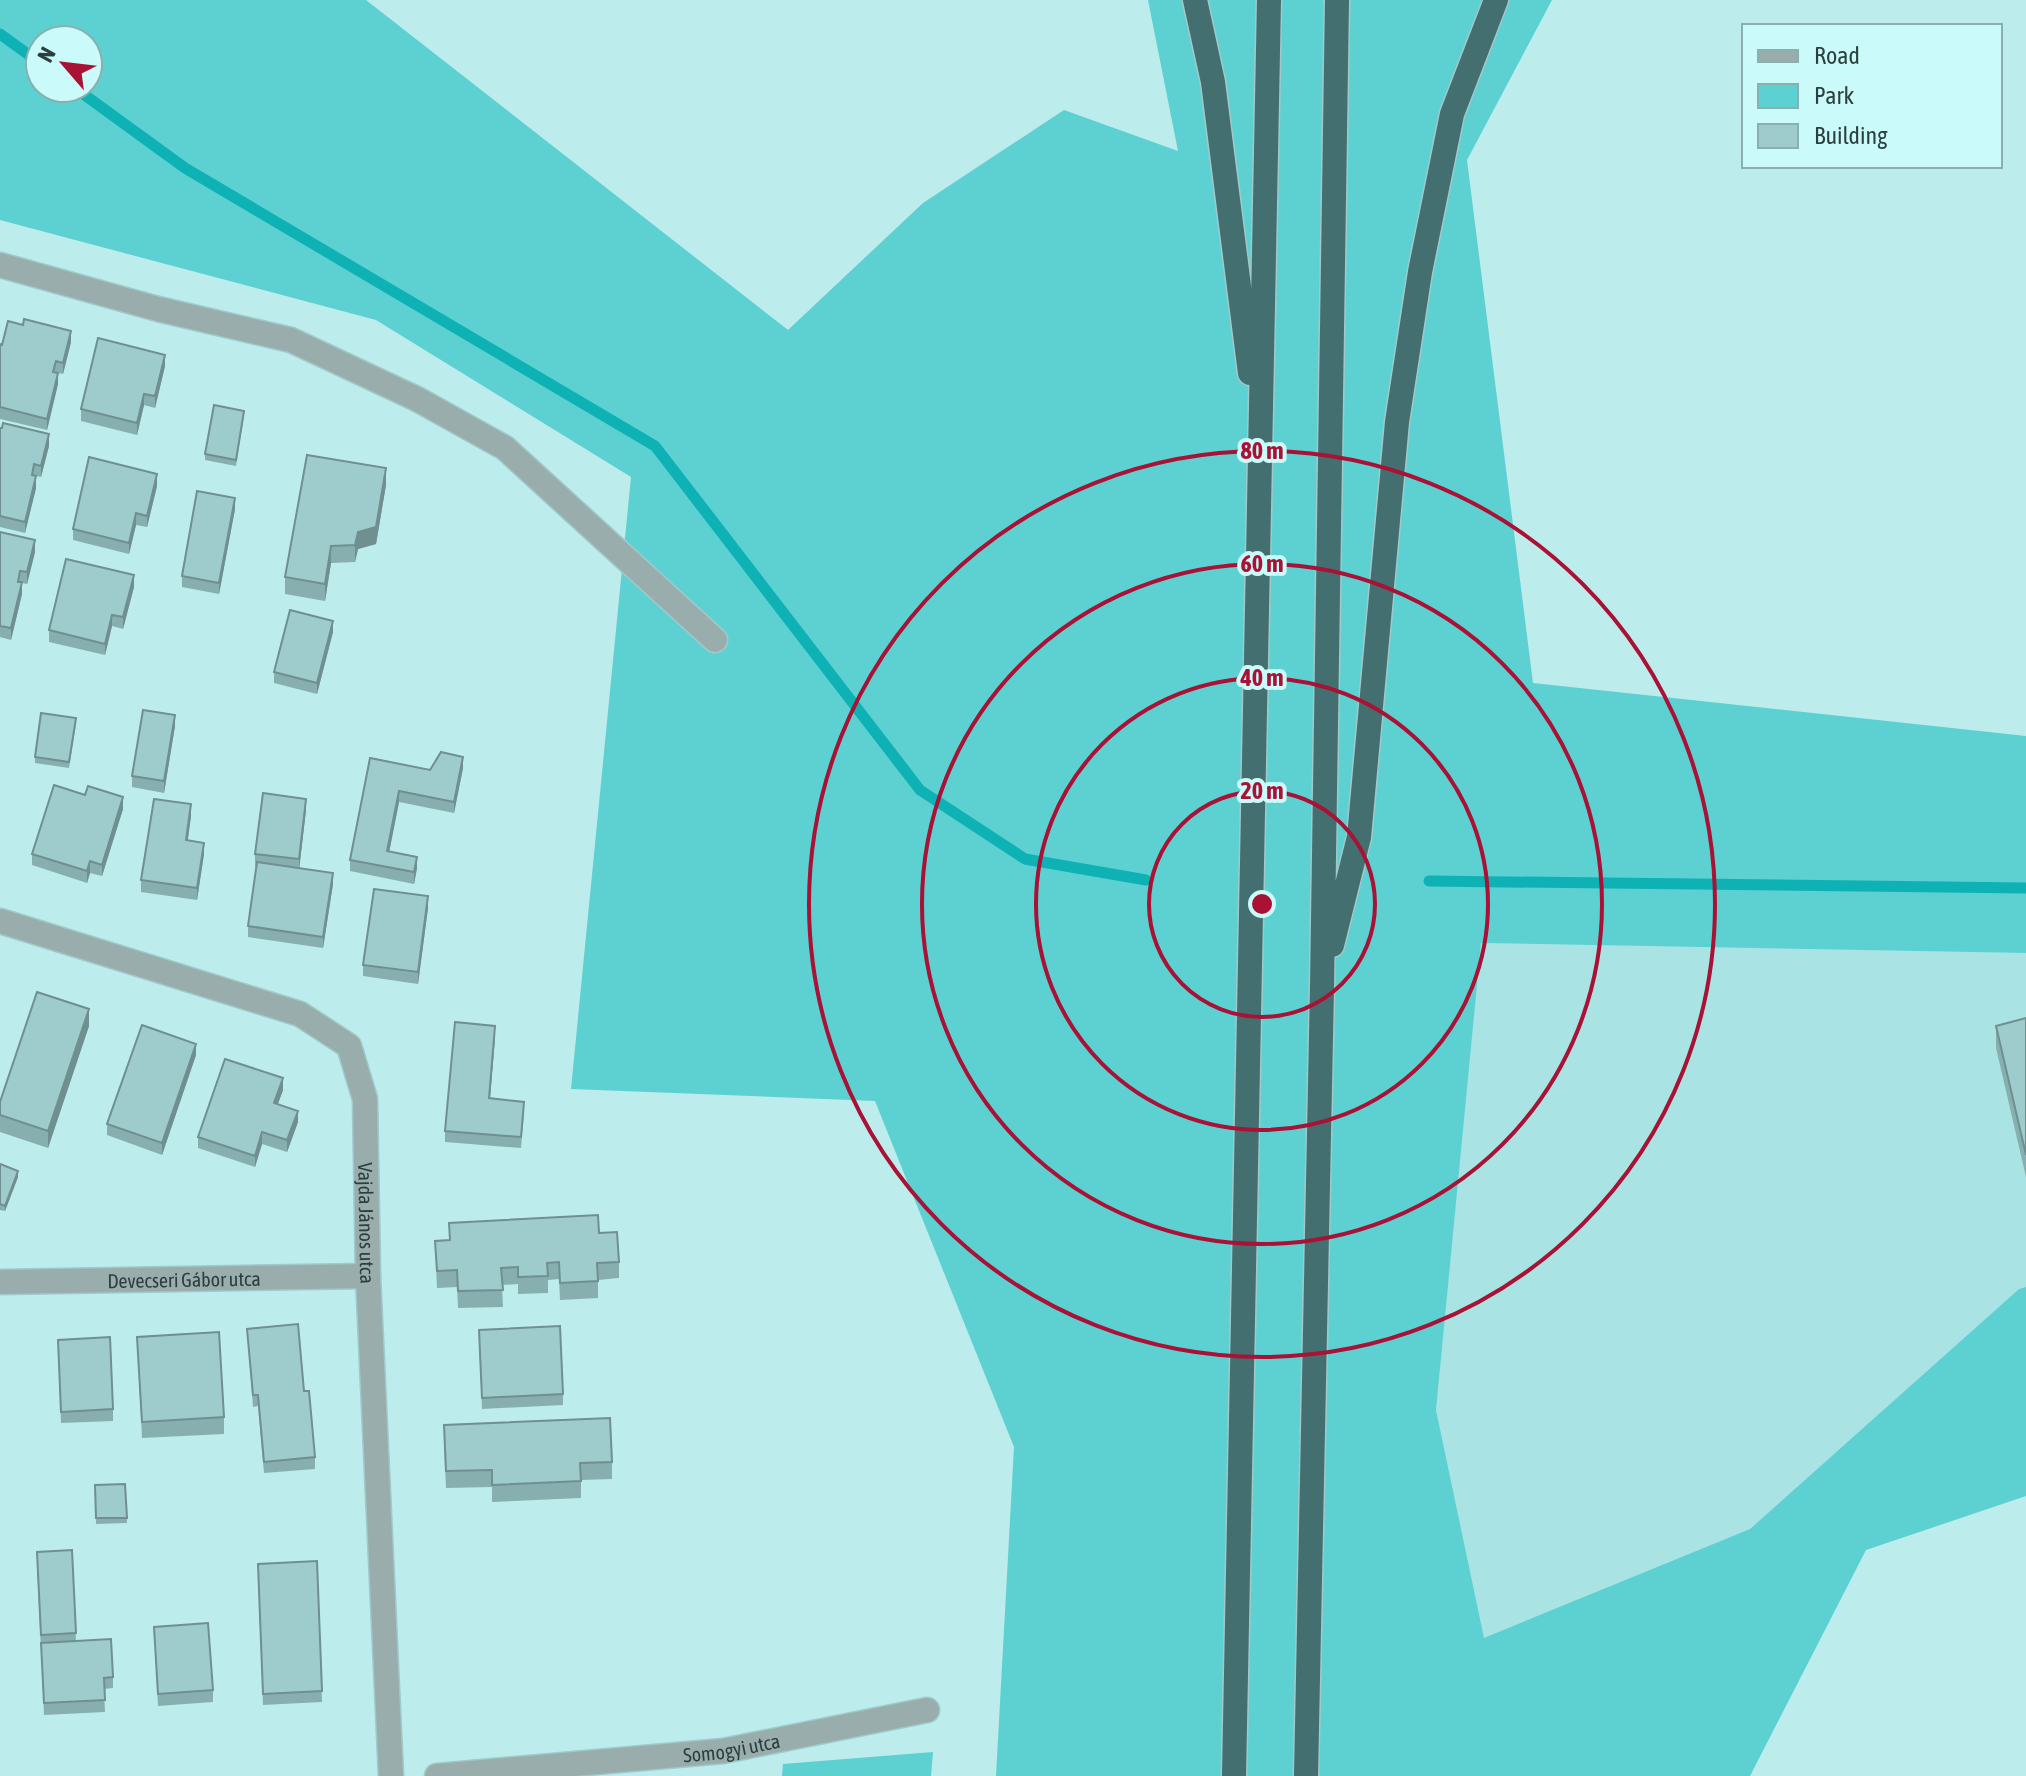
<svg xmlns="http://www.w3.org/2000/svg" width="2026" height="1776" viewBox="0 0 2026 1776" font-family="'Asap Condensed',sans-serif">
<rect width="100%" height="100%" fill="#bdeced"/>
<path fill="#a9e3e3" d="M1480,943L2026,953V1287L2019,1289L1750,1529L1484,1639L1436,1410Z"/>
<path fill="#5dd0d2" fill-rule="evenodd" d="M0,0H366L788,330L923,203L1064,110L1178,151L1148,0H1552L1467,160L1533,683L2026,736V953L1481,943L1436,1410L1484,1638L1750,1529L2019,1289L2026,1287V1496L1866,1550L1750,1776H996L1014,1447L875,1101L571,1089L631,477L376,320L0,220ZM40,40H88V88H40Z
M933,1752L931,1776H782L783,1764Z"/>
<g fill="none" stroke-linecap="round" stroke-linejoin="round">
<path stroke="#0eb2b5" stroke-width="11" d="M0,34L40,63
M75,88L185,168L655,446L920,790L1025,859L1146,880
M1429,881L2026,888"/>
<defs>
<g id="street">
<path d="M0,265L158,309L291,340L417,399L505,448L715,640"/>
<path id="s1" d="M0,921L300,1014L349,1046L365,1099L368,1276L391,1776"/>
<path id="s2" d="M0,1282L368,1276"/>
<path id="s3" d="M437,1776L723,1751L927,1710"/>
</g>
<path id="highway" d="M1195,0L1213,82L1250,373
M1332,945L1359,837L1397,422L1420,272L1452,114L1496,0
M1234,1776L1269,0
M1306,1776L1322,987L1337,0"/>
</defs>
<use href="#street" stroke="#a0c9ca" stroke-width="27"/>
<use href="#highway" stroke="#a0c9ca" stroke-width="27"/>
<use href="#street" stroke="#99adad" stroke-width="24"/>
<use href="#highway" stroke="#436f70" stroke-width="24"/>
</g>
<path fill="#88afb0" d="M71,342L63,374L58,373V384L47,430L0,419V344Z
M165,366L155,408L144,405L137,435L81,421V409Z
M244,416L236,466L205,460V454Z
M0,428L49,446L41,477L36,476V488L25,533L0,527Z
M386,485L376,544L358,549L355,562L331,563L325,601L285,594V577Z
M157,486L147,527L136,525L129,554L73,540V529Z
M235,509L219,594L182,587V576Z
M0,532L35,552L27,584L22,583V594L11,640L0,637Z
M134,587L123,629L112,626L105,655L49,642V630Z
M333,632L317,694L274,683V672Z
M76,724L69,768L35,763V757Z
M175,726L164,793L132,787V776Z
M370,758L430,770L463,768L454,813L399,802L389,852L417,868L414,884L350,871V860Z
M123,809L102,876L90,873L87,883L32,865V854Z
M306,810L299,868L333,884L323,948L248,937V926L256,866H255V854Z
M191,816L188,840L204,854L197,900L141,892V880Z
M428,908L418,984L363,976V965Z
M2026,1018V1177L1996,1048V1026Z
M89,1026L48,1148L0,1132V1102Z
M495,1038L490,1098L524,1113L521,1148L445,1142V1131Z
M196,1055L162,1155L107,1135V1124Z
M283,1090L278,1104L298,1122L287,1152L262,1144L255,1167L198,1148V1137Z
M0,1164L18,1177L5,1211L0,1210Z
M449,1223L599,1233L619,1262V1278L598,1280V1298L560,1300L559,1279L548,1280V1293L518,1294V1284L502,1285L503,1307L458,1308L457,1287L437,1288L435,1241L449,1240Z
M247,1329L304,1391L315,1457V1469L264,1473L258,1406L253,1407Z
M137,1337L224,1417V1434L142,1438Z
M479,1341L563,1394V1405L482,1409Z
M58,1351L113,1409V1421L61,1423Z
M444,1442L612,1462V1479L581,1480V1498L492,1502V1487L446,1488Z
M125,1484L127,1523L96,1524L95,1485Z
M72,1550L76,1641L113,1677V1688L104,1689L105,1712L44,1715L37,1564Z
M317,1561L322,1702L263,1705L258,1575Z
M154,1627L213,1690V1702L158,1706Z"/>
<path fill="#6f8f90" d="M71,331V342L63,374V363Z
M165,355V366L155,408V396Z
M58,373V384L47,430V419Z
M144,394V405L137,435V423Z
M49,434V446L41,477V466Z
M386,468V485L376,544L358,549L355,562V545L358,532Z
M157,474V486L147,527V516Z
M36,476V488L25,533V522Z
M235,498V509L219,594V583Z
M136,513V525L129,554V543Z
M35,540V552L27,584V572Z
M331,546V563L325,601V584Z
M134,575V587L123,629V617Z
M22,582V594L11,640V628Z
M112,615V626L105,655V644Z
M333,621V632L317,694V683Z
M175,715V726L164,793V781Z
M463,757V768L454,813V802Z
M399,791V802L387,863V851Z
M123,797V809L102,876V865Z
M306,799V810L299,871V859Z
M191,804V816L186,852V840Z
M204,843V854L197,900V888Z
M417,857V868L414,884V872Z
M90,861V873L87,883V871Z
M333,873V884L323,948V937Z
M428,896V908L418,984V972Z
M89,1009V1026L48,1148V1131Z
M495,1026V1038L489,1110V1098Z
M196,1044V1055L162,1155V1143Z
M283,1078V1090L274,1114V1103Z
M298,1111V1122L287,1152V1140Z
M262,1132V1144L255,1167V1156Z
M18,1171V1177L5,1211V1206Z"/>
<path fill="#9ecccd" stroke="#6f8f90" stroke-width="2" d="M24,319L71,331L63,363L56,361L53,372L58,373L47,419L0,407V344L2,345L8,321L23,325Z
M98,338L165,355L155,396L144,394L137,423L81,409Z
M214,405L244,411L236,460L205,454Z
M3,423L49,434L41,466L34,464L32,475L36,476L25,522L0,516V428H2Z
M307,455L386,468L376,527L358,532L355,545L331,546L325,584L285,577Z
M89,457L157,474L147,516L136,513L129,543L73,529Z
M197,491L235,498L219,583L182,576Z
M0,532L35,540L27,572L20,571L18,582H22L11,628L0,626Z
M66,559L134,575L123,617L112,615L105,644L49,630Z
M290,610L333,621L317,683L274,672Z
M143,710L175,715L164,781L132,776Z
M41,713L76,718L69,762L35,757Z
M441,752L463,757L454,802L399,791L387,851L417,857L414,872L350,860L370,758L430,770Z
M54,785L85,795L88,786L123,797L102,865L90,861L87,871L32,854Z
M263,793L306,799L299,859L255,854Z
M154,799L191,804L186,840L204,843L197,888L141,880Z
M257,862L333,873L323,937L248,926Z
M374,889L428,896L418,972L363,965Z
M37,992L89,1009L48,1131L0,1115V1102Z
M2026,1018V1155L1996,1026Z
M455,1022L495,1026L489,1098L524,1102L521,1137L445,1131Z
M142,1025L196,1044L162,1143L107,1124Z
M225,1059L283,1078L274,1103L298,1111L287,1140L262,1132L255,1156L198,1137Z
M0,1164L18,1171L5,1206L0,1204Z
M598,1215L599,1233L617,1232L619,1262L597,1263L598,1281L560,1283L559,1262L547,1263L548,1276L518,1277V1267L501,1268L503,1290L458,1291L457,1270L437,1271L435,1241L450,1240L449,1223Z
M298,1324L304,1391H309L315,1457L264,1462L258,1395H253L247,1329Z
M560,1326L563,1394L482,1398L479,1330Z
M219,1332L224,1417L142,1422L137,1337Z
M110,1337L113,1409L61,1412L58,1340Z
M610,1418L612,1462L580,1463L581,1481L492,1485V1470L446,1471L444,1425Z
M125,1484L127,1518H96L95,1485Z
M72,1550L76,1633L41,1635L37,1552Z
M317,1561L322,1691L263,1694L258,1564Z
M208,1623L213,1690L158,1694L154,1627Z
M111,1639L113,1677L104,1678L105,1700L44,1703L41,1643Z"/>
<g fill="none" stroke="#a91135" stroke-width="4">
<circle cx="1262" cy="904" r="113"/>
<circle cx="1262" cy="904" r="226"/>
<circle cx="1262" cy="904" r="340"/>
<circle cx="1262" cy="904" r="453"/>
</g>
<g text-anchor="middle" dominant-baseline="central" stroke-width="8" stroke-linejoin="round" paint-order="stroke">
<g font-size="20" fill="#2b3f3f" stroke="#cafafa">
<text stroke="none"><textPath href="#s1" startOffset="552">Vajda János utca</textPath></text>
<text stroke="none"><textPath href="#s2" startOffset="184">Devecseri Gábor utca</textPath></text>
<text stroke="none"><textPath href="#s3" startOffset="296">Somogyi utca</textPath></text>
</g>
</g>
<circle cx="1262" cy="904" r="12" fill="#a91135" stroke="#cafafa" stroke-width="4"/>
<g font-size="24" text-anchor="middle" font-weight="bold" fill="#a91135" stroke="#cafafa" stroke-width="8" stroke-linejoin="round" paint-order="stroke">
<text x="1262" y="459">80 m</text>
<text x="1262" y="572">60 m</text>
<text x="1262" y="686">40 m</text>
<text x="1262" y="799">20 m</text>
</g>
<rect x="1742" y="24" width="260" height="144" fill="#cafafa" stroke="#8aafaf" stroke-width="2"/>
<rect x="1758" y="50" width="40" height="12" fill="#99adad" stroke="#8aafaf" stroke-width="2"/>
<text x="1814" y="64" font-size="24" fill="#2b3f3f">Road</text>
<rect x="1758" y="84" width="40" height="24" fill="#5dd0d2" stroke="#8aafaf" stroke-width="2"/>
<text x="1814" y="104" font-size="24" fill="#2b3f3f">Park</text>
<rect x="1758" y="124" width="40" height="24" fill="#9ecccd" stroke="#8aafaf" stroke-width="2"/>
<text x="1814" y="144" font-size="24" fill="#2b3f3f">Building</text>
<g transform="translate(64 64) rotate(298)"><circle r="38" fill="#cafafa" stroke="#8aafaf" stroke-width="2"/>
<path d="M0-6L14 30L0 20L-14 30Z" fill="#a91135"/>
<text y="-12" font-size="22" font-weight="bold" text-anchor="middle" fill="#2b3f3f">N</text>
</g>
</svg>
